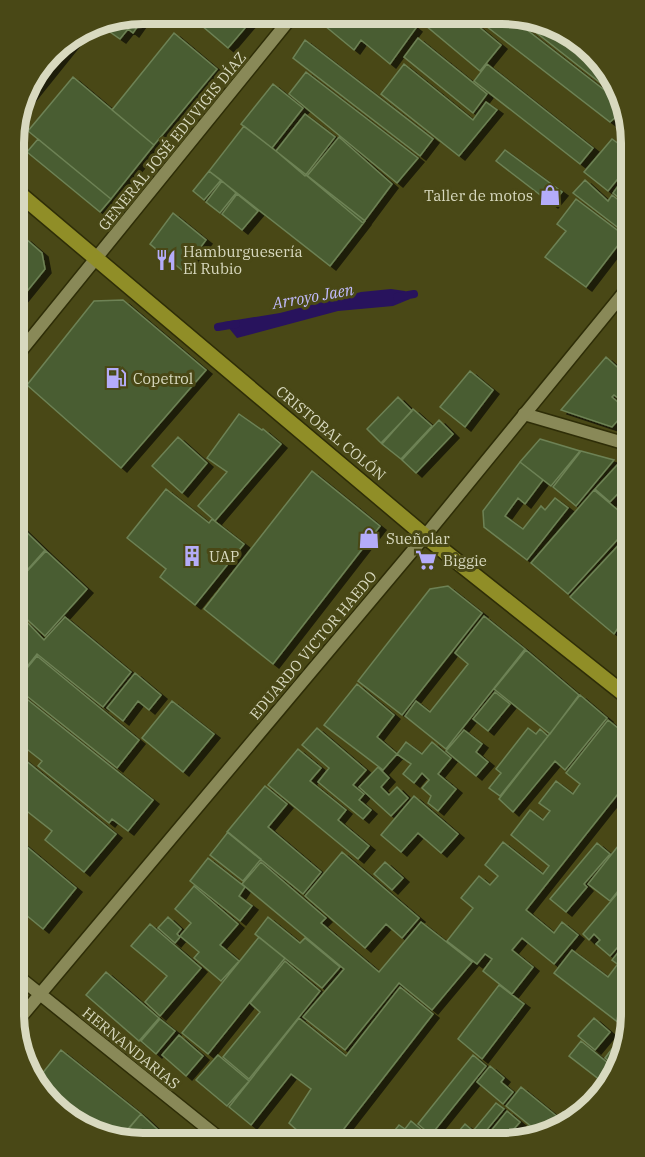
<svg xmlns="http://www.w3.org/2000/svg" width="645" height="1157" viewBox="0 0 645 1157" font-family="'IBM Plex Serif',serif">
<defs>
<filter id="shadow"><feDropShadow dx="6" dy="4" stdDeviation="0" flood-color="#0009"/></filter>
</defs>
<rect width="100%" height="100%" fill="#494816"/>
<path fill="#28135d" d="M391,289L405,291L410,299L393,306L338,311L237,338L224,322L280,313L361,292Z"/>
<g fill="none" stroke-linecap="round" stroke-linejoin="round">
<path stroke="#28135d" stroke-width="8" d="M397,297L414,294
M218,327L236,324"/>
</g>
<path fill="#4a5d32" stroke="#6d8255" stroke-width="1.5" filter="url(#shadow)" d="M142,14L145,16L133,33L128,29L120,39L97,23Z
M188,14H257L228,48Z
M324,15H400L416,28L390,64L361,40L354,50L319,21Z
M413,15L466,16L501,45L480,71Z
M473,16H509L625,106V109L610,122Z
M515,16H527L587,46L609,78L603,85Z
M174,33L217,69L154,145L112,110Z
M74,35L77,38L20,109L27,86L57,46Z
M418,38L487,94L473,113L404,57Z
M305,40L433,139L420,156L293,58Z
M404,64L473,120L486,102L497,110L459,156L381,94Z
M487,64L593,148L580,164L474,81Z
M306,72L418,158L397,183L289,94Z
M73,77L154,145L111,199L28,131Z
M273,84L303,108L272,148L241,124Z
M305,114L335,137L305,176L276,151Z
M244,126L365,221L330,266L209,171Z
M625,135V170L608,191L584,172L612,139L619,144Z
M339,137L392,184L363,223L307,176Z
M38,139L111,199L100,212L27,152Z
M505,150L562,192L552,204L496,161Z
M209,171L221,180L204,200L193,191Z
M625,176V203L613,193Z
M585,180L608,201L612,195L625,205V233L573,193Z
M222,181L236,193L220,213L206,202Z
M237,194L258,211L242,230L222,214Z
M576,199L625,236L586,287L545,257L566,231L557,224Z
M173,213L206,240L183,271L150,244Z
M25,238L42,253L45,269L16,305L15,250Z
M123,300L206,370L121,468L27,385L94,301Z
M606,357L626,375L627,405L614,395L612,397L627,410L612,427L561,410Z
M470,371L493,390L465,427L440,407Z
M398,397L412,411L381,443L367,429Z
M413,409L432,426L401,459L382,444Z
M239,414L262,430L263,429L281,444L215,521L198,506L227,472L207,458Z
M439,420L453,434L416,473L402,460Z
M178,437L207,463L182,493L152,466Z
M540,439L580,451L551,486L520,462Z
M581,451L614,460L576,506L553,487Z
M520,462L543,480L525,504L518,498L505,516L523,529L541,506L545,510L555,498L568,508L527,560L484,527L483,511Z
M618,464L627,465V476L624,479L627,484L610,502L595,489Z
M312,471L380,526L273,664L204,609Z
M166,489L209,523L212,519L244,544L195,605L160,577L166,569L127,538Z
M594,490L625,516L627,514L628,528L568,594L531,563Z
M17,523L45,550L21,577H17Z
M628,535V613L614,634L570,597Z
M46,551L87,589L45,636L18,611V589L22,584L18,581Z
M448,586L482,613L402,715L358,681L430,589Z
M484,616L525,649L446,749L405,716L416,701L430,712L468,664L455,653Z
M65,617L131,672L103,707L37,654L18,678V630L26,621L44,640Z
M526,650L579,695L550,734L494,689Z
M37,656L139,740L117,768L18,689V679Z
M135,673L161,695L149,710L138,701L123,721L107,708Z
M357,684L394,715L377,737L397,754L383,770L324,725Z
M18,692L153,800L128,831L112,819L109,823L38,766L42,761L19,743Z
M495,692L510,704L488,731L473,719Z
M580,695L607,718L565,770L555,761L513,812L499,799Z
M172,701L214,734L183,772L142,738Z
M608,720L629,737V780L526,910L554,933L562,922L578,935L554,964L522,938L512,950L533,967L512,994L483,971L492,959L485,954L477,964L447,941L473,908L461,898L479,876L490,885L498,876L485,865L503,842L543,874L549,866L511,835L530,810L543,820L550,811L539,803L556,781L573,794L580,784L566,773Z
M317,728L366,770L353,785L364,794L359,800L371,810L363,819L318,782L329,768L302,745Z
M528,728L536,734L540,729L548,736L500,796L489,788L501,773L496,769Z
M464,730L482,744L476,752L488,762L476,776L446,751Z
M406,742L422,754L432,742L451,758L438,774L456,789L438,811L428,803L431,796L422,788L429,780L422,773L414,783L403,774L411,764L397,754Z
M298,749L321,768L310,781L346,810L338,820L369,846L358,859L268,785Z
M19,755L116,834L84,872L45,840L52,831L19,805Z
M378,767L389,778L381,787L389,795L397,787L408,798L391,816L359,787Z
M265,786L287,804L268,827L321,872L303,894L227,832Z
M414,796L458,834L441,853L418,833L401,852L381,835Z
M630,831V876L610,901L588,884Z
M228,832L261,859L243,881L210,855Z
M19,840L76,888L43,929L20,910Z
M597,843L610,854L584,884L587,887L566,912L550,899Z
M342,852L419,918L402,938L386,924L365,948L305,896Z
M208,858L245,887L239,896L252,906L240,921L190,881Z
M261,862L326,918L321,923L379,972L421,922L472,962L432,1010L399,983L345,1050L303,1017L344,969L242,884Z
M385,862L403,878L392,890L374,874Z
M194,886L238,924L220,945L239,961L221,981L194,958L199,952L180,936L191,923L175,909Z
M622,888L630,895V907L627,911L630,914L631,932L610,956L596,944L600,940L594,934L589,940L583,934Z
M168,917L181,929L177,934L180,937L175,943L158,928Z
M268,917L300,943L305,938L340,967L322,988L255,934Z
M150,924L201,968L160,1016L145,1002L167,976L131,946Z
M631,936V974L612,960Z
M259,937L285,958L208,1054L182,1033Z
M572,950L608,977L617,965L631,976V1022L628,1030L554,973Z
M285,961L320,991L249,1079L223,1057L260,1012L250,1003Z
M106,972L159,1018L139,1041L86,995Z
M499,985L524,1004L482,1059L458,1039Z
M400,987L433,1014L336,1139L308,1140L289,1123L311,1089L291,1074L251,1125L229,1107L299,1018L346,1056Z
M594,1018L610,1032L595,1050L578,1036Z
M160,1019L175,1031L156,1054L141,1041Z
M626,1031L628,1032L615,1066L605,1058Z
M179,1035L203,1056L186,1076L162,1055Z
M581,1041L614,1068L602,1095L599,1092L605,1084L569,1056Z
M61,1050L141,1114L119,1139L58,1111L37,1080Z
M218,1055L249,1081L227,1106L196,1080Z
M473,1055L486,1066L431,1135L418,1124Z
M490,1066L504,1078L501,1082L513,1092L503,1104L477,1082Z
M521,1087L559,1118L563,1112L570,1118L543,1136L506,1106Z
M496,1103L504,1109L481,1137L453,1138L465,1124L473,1131Z
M507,1111L520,1122L507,1137H486Z
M141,1114L171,1142H126L120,1139Z
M411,1121L429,1136L427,1138L388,1139L399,1125L405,1129Z
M528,1126L540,1135L539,1137H519Z"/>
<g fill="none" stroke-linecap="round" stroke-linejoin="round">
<defs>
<path id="service" d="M524,414L627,444"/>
<path id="minor" d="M20,978L223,1141
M20,1018L425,536"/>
<path id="tertiary" d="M16,357L294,14
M425,536L626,290"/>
<path id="primary" d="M15,190L425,536L629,698"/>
</defs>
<use href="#service" stroke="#2e2d07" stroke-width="15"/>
<use href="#minor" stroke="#2e2d07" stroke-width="15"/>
<use href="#tertiary" stroke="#2e2d07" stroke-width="15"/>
<use href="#primary" stroke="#2e2d07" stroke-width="18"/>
<use href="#service" stroke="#898958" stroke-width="12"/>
<use href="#minor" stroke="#898958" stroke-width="12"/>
<use href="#tertiary" stroke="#898958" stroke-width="12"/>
<use href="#primary" stroke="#908e27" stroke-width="15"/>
</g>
<defs>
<symbol id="shop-bare" viewBox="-9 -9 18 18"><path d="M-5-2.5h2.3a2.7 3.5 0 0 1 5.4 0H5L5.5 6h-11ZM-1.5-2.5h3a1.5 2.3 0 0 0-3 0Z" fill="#b4acf9" stroke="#494816" stroke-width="2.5" paint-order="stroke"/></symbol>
<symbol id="restaurant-bare" viewBox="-9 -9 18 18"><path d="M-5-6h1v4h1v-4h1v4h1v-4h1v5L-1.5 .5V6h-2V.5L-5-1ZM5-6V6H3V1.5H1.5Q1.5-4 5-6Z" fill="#b4acf9" stroke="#494816" stroke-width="2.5" paint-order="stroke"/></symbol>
<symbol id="fuel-bare" viewBox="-9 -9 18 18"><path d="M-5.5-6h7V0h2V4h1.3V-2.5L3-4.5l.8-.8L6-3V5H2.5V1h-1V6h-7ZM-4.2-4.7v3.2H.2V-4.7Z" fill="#b4acf9" stroke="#494816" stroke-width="2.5" paint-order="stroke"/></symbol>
<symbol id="building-bare" viewBox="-9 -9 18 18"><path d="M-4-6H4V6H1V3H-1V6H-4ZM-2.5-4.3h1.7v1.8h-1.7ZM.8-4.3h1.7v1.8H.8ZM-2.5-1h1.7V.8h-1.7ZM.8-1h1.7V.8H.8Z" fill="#b4acf9" stroke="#494816" stroke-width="2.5" paint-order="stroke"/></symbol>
<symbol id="supermarket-bare" viewBox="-9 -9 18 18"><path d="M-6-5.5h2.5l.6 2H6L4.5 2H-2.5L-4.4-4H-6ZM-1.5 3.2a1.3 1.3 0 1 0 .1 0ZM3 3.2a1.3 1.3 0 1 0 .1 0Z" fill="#b4acf9" stroke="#494816" stroke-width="2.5" paint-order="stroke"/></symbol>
</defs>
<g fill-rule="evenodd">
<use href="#shop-bare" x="535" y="180" width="30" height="30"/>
<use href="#restaurant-bare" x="151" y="245" width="30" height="30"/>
<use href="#fuel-bare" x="101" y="363" width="30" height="30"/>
<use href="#shop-bare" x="354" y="523" width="30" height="30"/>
<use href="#building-bare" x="177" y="541" width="30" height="30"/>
<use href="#supermarket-bare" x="411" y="545" width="30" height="30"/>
</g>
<g text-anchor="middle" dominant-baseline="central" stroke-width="6" stroke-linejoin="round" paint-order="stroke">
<g font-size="15" fill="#d8d9bf" stroke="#494816">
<text transform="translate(172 141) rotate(-51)">GENERAL JOSÉ EDUVIGIS DÍAZ</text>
<text transform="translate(331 433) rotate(40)">CRISTOBAL COLÓN</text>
<text transform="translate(313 645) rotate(-50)">EDUARDO VICTOR HAEDO</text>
<text transform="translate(131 1048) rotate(39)">HERNANDARIAS</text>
</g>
<g font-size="15" fill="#d8d9bf" stroke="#494816" text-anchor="start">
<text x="533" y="195" text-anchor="end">Taller de motos</text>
<text x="183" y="251">Hamburguesería<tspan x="183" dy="17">El Rubio</tspan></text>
<text x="133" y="378">Copetrol</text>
<text x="386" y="538">Sueñolar</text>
<text x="209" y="556">UAP</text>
<text x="443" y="560">Biggie</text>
</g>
<g font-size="16" font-style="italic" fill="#c2bcfe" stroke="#494816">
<text transform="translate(313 296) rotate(-10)">Arroyo Jaen</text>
</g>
</g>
<path d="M0 0H645V1157H0ZM143 24H502A119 119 0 0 1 621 143V1014A119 119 0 0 1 502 1133H143A119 119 0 0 1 24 1014V143A119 119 0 0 1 143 24Z" fill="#494816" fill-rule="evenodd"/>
<path fill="none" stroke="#d8d9bf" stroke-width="8" d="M143 24H502A119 119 0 0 1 621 143V1014A119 119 0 0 1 502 1133H143A119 119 0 0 1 24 1014V143A119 119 0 0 1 143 24Z"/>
</svg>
